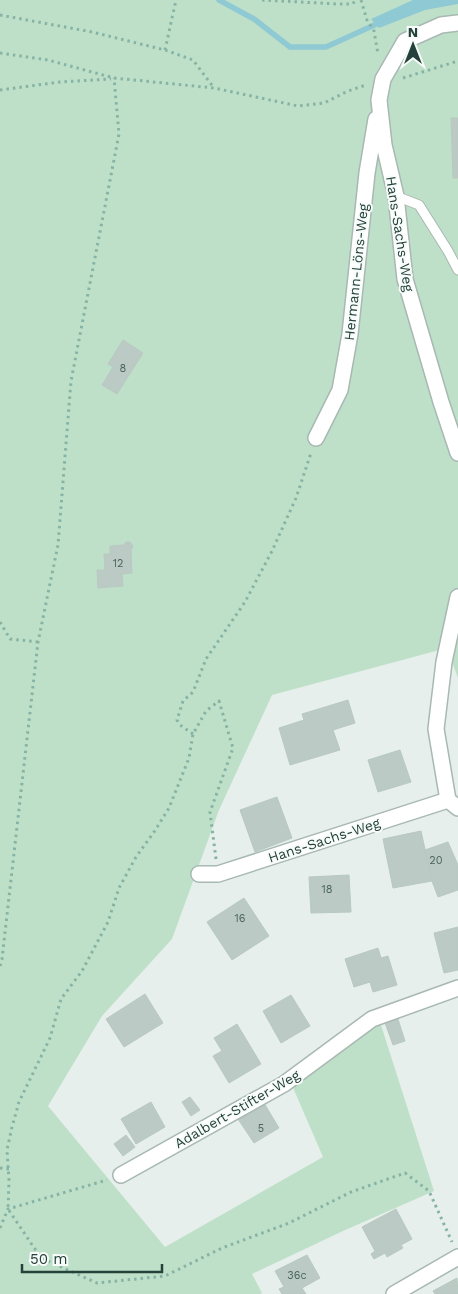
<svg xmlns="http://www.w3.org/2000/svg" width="458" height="1294" viewBox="0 0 458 1294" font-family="'Work Sans',sans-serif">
<rect width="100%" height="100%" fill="#e6efeb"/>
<path fill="#bfe0c8" d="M0,0H435L458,2V678L447,648L272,695L219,810L172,939L102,1016L48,1106L165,1247L323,1157L291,1083L380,1022L434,1191L343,1231L252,1274L262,1293L260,1294H0Z"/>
<path fill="#8ec9d4" d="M413,0H458V4L425,10L379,28L371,19Z"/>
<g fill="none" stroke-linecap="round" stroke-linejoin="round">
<path stroke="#8ec9d4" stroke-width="5.5" d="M219,0L254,19L290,47H326L381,22"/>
</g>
<path fill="#bbcac4" stroke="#b8c9c2" d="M451,118H458V178H453Z
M123,340L143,353L117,394L102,385L113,367L108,364Z
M126,542H130L133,546L131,550L132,573L122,574L123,586L98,588L97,570H105L104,554H110V546L124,545Z
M348,700L355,723L333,730L340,750L290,765L279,728L304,720L302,714Z
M400,750L411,782L378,792L368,760Z
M277,797L292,838L255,852L240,810Z
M421,831L432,881L393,888L383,839Z
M448,842L458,865V890L438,897L432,881L425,850Z
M349,875L351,912L311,913L309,877Z
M244,898L269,936L232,960L207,922Z
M458,927V970L444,973L434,933Z
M378,948L381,958L388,956L397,985L373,992L370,982L354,987L345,959Z
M145,994L163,1023L124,1047L106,1019Z
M291,995L310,1026L281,1043L263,1011Z
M397,1016L405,1041L393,1045L384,1020Z
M237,1024L261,1064L229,1083L213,1056L222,1051L214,1038Z
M190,1097L200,1110L191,1116L182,1102Z
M151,1102L165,1127L136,1144L121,1119Z
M264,1103L279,1128L254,1143L238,1119Z
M126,1135L135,1147L123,1156L114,1144Z
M396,1209L412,1239L401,1245L403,1248L387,1257L385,1253L374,1259L371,1254L375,1251L362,1227Z
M307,1255L320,1278L302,1288L306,1294H282L279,1289L284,1287L275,1271Z
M457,1278L458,1294H435L433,1291Z"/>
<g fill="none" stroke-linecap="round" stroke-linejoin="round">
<defs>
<path id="service" d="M396,196L419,205L448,251L458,270"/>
<path id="minor" d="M458,23L441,25L405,41L383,79L379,100L384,145L396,196L405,279L441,402L458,453
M316,438L340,390L350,334L367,173L376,119
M458,597L444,662L436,729L448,800L458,808
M199,874H218L448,800
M121,1175L284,1084L372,1019L458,988
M394,1294L458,1257"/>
</defs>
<use href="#service" stroke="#a8b8b2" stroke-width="11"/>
<use href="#minor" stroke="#a8b8b2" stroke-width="18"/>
<path stroke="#86b3a5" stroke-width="3" stroke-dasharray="2.5 4" stroke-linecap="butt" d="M262,0L338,4H352L357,0
M361,0L367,20L374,31L378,54
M0,15L92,32L165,50L193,60L214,88
M165,50L176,0
M0,53L48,60L114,78L214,88L298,106L324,103L348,91L366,85
M403,78L458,61
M0,90L60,82L111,79
M0,622L10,639L38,642
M193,734L180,725L177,720L183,701L193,692L206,659L245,602L272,551L296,498L311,453
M216,859L210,812L233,748L219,701L206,711L193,734L189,758L169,808L154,832L136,857L119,888L108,922L82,971L61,999L50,1038L19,1102L12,1127L7,1150L9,1180L8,1209L41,1258L97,1283L165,1276L222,1248L289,1223L351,1192L405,1173L429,1191L452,1242
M0,966L2,959L38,642L58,545L71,381L119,134L114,78
M0,1168L9,1169
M0,1228L8,1209L107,1180"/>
<use href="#service" stroke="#fff" stroke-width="9"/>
<use href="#minor" stroke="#fff" stroke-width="15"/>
</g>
<g text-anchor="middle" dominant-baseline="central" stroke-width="4" stroke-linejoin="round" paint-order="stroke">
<g font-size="11" fill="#4a645c">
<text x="123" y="368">8</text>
<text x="118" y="563">12</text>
<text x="436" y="860">20</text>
<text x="327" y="889">18</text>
<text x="240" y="918">16</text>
<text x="261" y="1128">5</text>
<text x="297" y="1275">36c</text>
</g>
<g font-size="14" fill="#24423a" stroke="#f7fbf9">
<text transform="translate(400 234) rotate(81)">Hans-Sachs-Weg</text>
<text transform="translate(356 272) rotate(-84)">Hermann-Löns-Weg</text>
<text transform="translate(324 840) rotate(-18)">Hans-Sachs-Weg</text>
<text transform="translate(237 1109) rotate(-30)">Adalbert-Stifter-Weg</text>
</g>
</g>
<g transform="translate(413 45)" stroke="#f7fbf9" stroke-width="4" paint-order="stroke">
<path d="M0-4L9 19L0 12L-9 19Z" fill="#24423a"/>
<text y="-8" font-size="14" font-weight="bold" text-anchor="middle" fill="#24423a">N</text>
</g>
<path d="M22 1264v8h140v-8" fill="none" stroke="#24423a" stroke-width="2.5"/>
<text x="30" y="1264" font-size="15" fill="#24423a" stroke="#f7fbf9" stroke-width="4" paint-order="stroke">50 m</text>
</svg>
